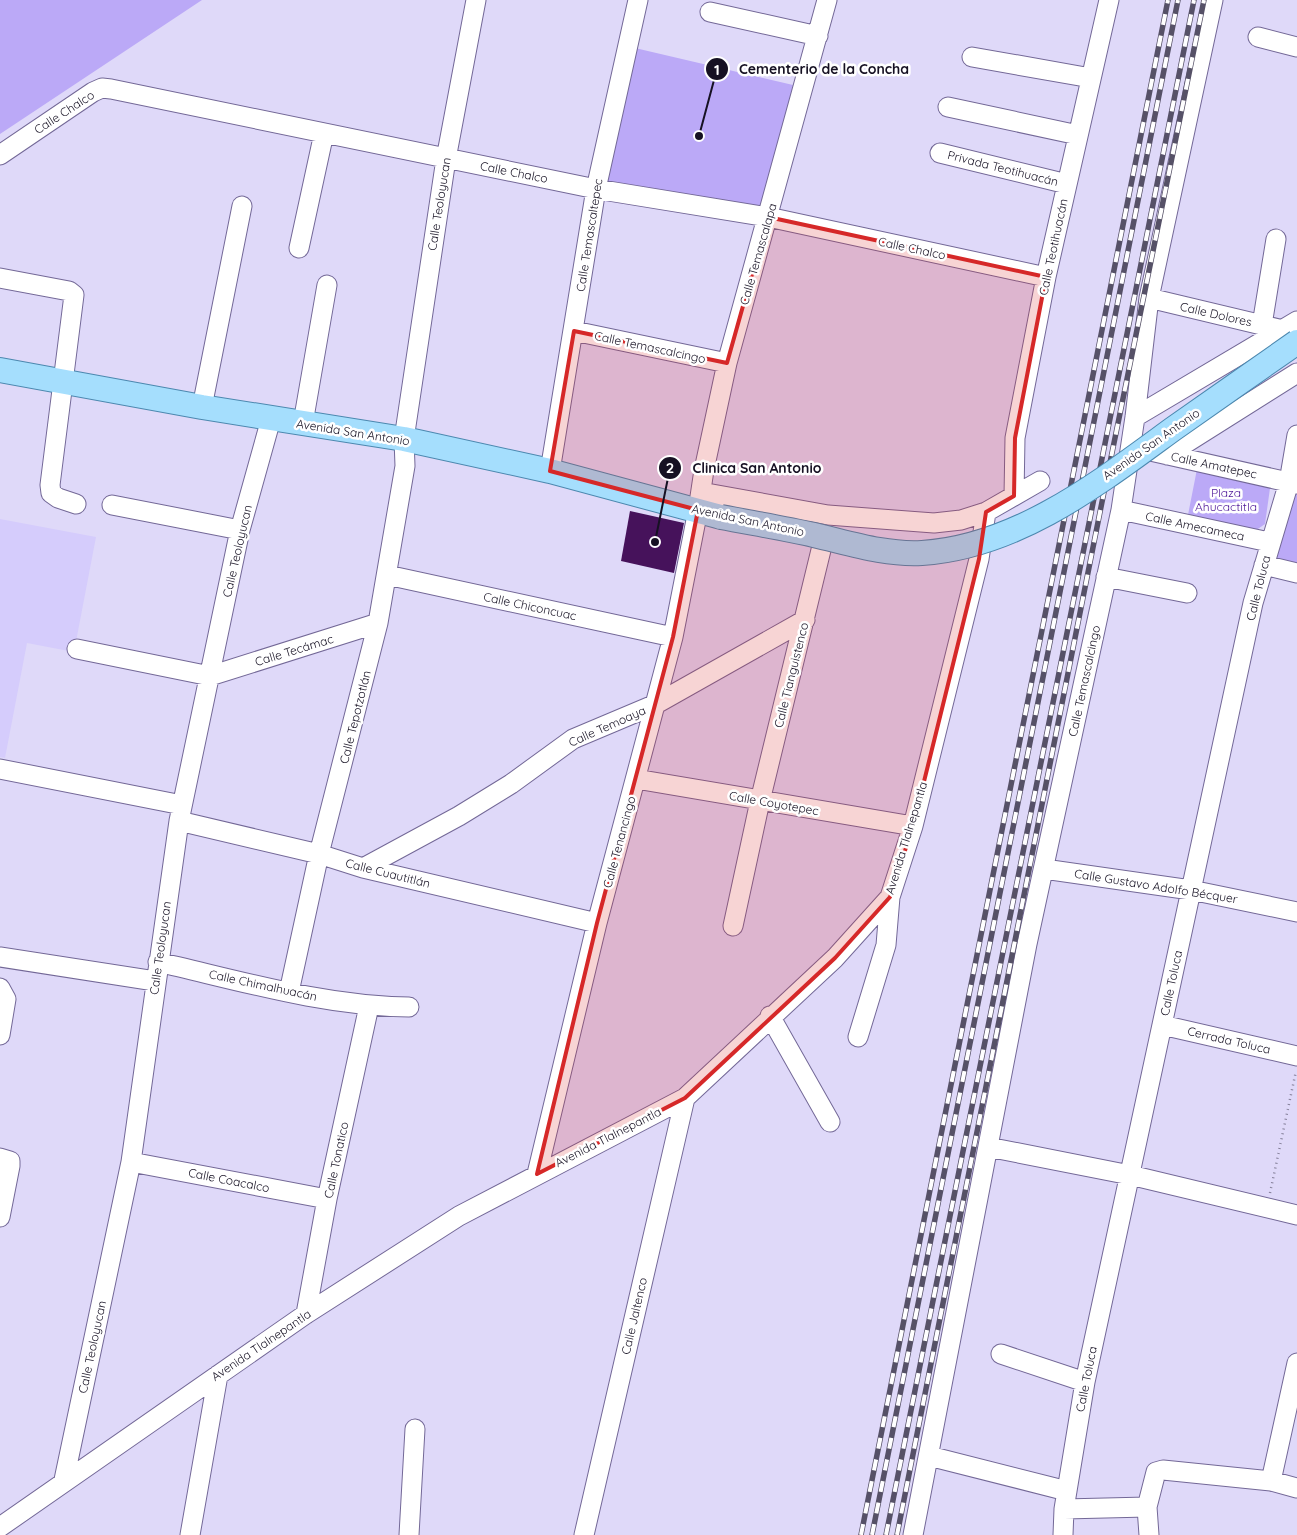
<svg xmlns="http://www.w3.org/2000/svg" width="1297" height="1535" viewBox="0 0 1297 1535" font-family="Quicksand,sans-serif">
<rect width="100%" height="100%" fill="#dfd9f9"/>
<path fill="#d5ccfc" d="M0,519L96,537L74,652L27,643L5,758L0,757Z"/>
<path fill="#bba9f7" d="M0,0H202L0,134Z
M635,48L793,85L762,216L606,186Z
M1198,464L1271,481L1265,524L1252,533L1187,520Z
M1297,487V570L1264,562Z"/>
<path fill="#46125b" d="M630,511L684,523L674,573L621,561Z"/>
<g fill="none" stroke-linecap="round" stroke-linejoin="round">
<defs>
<path id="minor" d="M710,12L818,36
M1258,37L1297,47
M972,57L1091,78
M948,107L1078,135
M940,153L1067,184
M0,155L93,92L102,88L111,89L596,189L768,217L1046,277
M299,248L324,133
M0,278L69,291L74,295L50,485L51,493L58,498L76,504
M1149,298L1283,330
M1262,325L1276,239
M574,331L727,363
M202,407L242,206
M1135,417L1297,321
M303,423L327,285
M1137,448L1297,484
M1167,455L1297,373
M550,471L596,189L638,0
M701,492L828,515L934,523L961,520L986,512L1040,481
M1014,496L1015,438L1046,277L1109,0
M112,505L240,530
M1121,510L1269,542
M1264,565L1297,573
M387,575L673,637
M1106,577L1187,593
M77,649L210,676L378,623
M0,769L182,805
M636,779L913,826
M179,821L319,854L363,868L597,923
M363,868L459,816L511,784L573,739L656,704L805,620
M1044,869L1191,890L1297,912
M733,926L760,801L821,550
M0,957L155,981
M158,962C241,981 324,1006 409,1007
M0,988L6,999L0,1035
M289,992L319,854L378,623L405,466L404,439L446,159L476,0
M770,1016L830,1122
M1162,1025L1297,1056
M858,1037L886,945L890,897
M988,1147L1130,1175L1297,1215
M0,1158L10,1161V1166L0,1217
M131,1162L327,1199
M537,1174L597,923L673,637L698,510L704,470L727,363L827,0
M306,1314L327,1199L369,1006
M1001,1354L1085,1382
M929,1456L1067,1491
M64,1480L131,1162L179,821L240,530L271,419
M1271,1481L1297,1363
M1064,1509L1147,1507
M0,1527L306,1314L459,1216L685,1098L835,958L890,897L913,826L979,559L986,512
M190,1535L218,1375
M409,1535L415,1429
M584,1535L685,1098
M913,1535L1027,944L1121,510L1135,417L1149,298L1213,0
M1063,1535L1064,1509L1085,1382L1253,603L1289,482L1297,435
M1149,1535L1147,1507L1156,1472L1163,1470L1271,1481L1297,1488"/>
<path id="major" d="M0,370L202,407L404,439L550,471L721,517"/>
</defs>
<use href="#minor" stroke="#736897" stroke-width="21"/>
<use href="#major" stroke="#4c88af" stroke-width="26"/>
<path stroke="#85809a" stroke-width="2.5" stroke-dasharray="1 4" stroke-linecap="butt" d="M1270,1193L1296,1071"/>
<use href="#minor" stroke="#fff" stroke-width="19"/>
<use href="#major" stroke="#a5defd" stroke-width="24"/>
<defs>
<path id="rail" d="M861,1535L1168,0
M872,1535L1178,0
M886,1535L1194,0
M897,1535L1102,502L1204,0"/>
</defs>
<use href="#rail" stroke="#565167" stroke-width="5.5"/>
<use href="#rail" stroke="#fff" stroke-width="4" stroke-dasharray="11" stroke-linecap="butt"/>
<defs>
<path id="major-bridge" d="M721,517C752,523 783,528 814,535C849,543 885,555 922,553C1017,547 1099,483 1173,429C1214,400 1256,371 1297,342"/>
</defs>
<use href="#major-bridge" stroke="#4c88af" stroke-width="26" stroke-linecap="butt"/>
<use href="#major-bridge" stroke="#a5defd" stroke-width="24"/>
</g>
<path fill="#d62828" fill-opacity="0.2" stroke="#d62828" stroke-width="4" stroke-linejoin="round" d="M768,217L1046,277L1015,438L1014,496L986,512L979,559L913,826L890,897L835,958L685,1098L537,1174L597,923L673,637L698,510L550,471L574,331L727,363Z"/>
<g text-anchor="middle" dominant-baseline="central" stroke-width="5" stroke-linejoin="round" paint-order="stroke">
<g font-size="12" fill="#161123" stroke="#fff">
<text transform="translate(64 112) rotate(-33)">Calle Chalco</text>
<text transform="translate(1003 168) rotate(14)">Privada Teotihuacán</text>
<text transform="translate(514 172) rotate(11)">Calle Chalco</text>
<text transform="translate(439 204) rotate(-81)">Calle Teoloyucan</text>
<text transform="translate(589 235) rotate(-81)">Calle Temascaltepec</text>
<text transform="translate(1053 247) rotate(-78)">Calle Teotihuacán</text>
<text transform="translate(912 248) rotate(12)">Calle Chalco</text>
<text transform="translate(758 254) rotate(-74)">Calle Temascalapa</text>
<text transform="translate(1216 314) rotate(13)">Calle Dolores</text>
<text transform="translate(650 347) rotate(12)">Calle Temascalcingo</text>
<text transform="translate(353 432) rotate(9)">Avenida San Antonio</text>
<text transform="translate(1151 444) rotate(-35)">Avenida San Antonio</text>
<text transform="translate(1214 465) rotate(12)">Calle Amatepec</text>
<text transform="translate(748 520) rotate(12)">Avenida San Antonio</text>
<text transform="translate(1195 526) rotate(12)">Calle Amecameca</text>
<text transform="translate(237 551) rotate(-77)">Calle Teoloyucan</text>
<text transform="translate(1258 588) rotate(-76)">Calle Toluca</text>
<text transform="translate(530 606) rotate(12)">Calle Chiconcuac</text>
<text transform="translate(294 650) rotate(-17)">Calle Tecámac</text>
<text transform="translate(791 675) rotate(-76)">Calle Tianguistenco</text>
<text transform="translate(1084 681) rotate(-78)">Calle Temascalcingo</text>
<text transform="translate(355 717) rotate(-76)">Calle Tepotzotlán</text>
<text transform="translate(607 726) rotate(-24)">Calle Temoaya</text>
<text transform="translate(774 803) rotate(10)">Calle Coyotepec</text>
<text transform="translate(906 838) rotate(-73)">Avenida Tlalnepantla</text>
<text transform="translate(619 842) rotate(-75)">Calle Tenancingo</text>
<text transform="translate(388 873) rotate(14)">Calle Cuautitlán</text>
<text transform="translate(1156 886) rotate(9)">Calle Gustavo Adolfo Bécquer</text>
<text transform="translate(160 948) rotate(-82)">Calle Teoloyucan</text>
<text transform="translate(1171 983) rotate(-78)">Calle Toluca</text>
<text transform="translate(263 985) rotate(12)">Calle Chimalhuacán</text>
<text transform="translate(1229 1040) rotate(13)">Cerrada Toluca</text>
<text transform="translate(608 1137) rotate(-27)">Avenida Tlalnepantla</text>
<text transform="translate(336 1160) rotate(-78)">Calle Tonatico</text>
<text transform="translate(229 1180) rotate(11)">Calle Coacalco</text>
<text transform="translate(634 1316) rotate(-77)">Calle Jaltenco</text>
<text transform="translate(261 1345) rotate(-34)">Avenida Tlalnepantla</text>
<text transform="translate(92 1347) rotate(-78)">Calle Teoloyucan</text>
<text transform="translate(1086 1379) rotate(-79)">Calle Toluca</text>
</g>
<g font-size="12" fill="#4e1798" stroke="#fff">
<text x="1226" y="492">Plaza<tspan x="1226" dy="14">Ahucactitla</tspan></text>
</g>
</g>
<path fill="none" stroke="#161123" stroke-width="2" d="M699 136L717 69M655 542L670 468"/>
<g fill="#161123" stroke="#fff" stroke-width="2">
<circle cx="699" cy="136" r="5"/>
<circle cx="655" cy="542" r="5"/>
<circle cx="717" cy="69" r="12"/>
<circle cx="670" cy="468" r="12"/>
</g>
<g font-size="15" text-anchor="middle" font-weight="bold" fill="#fff">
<text x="717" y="75">1</text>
<text x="670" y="473">2</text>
</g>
<g font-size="14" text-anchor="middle" font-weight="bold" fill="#161123" stroke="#fff" stroke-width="5" stroke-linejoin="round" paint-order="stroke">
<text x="824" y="74">Cementerio de la Concha</text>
<text x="757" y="473">Clinica San Antonio</text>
</g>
</svg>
